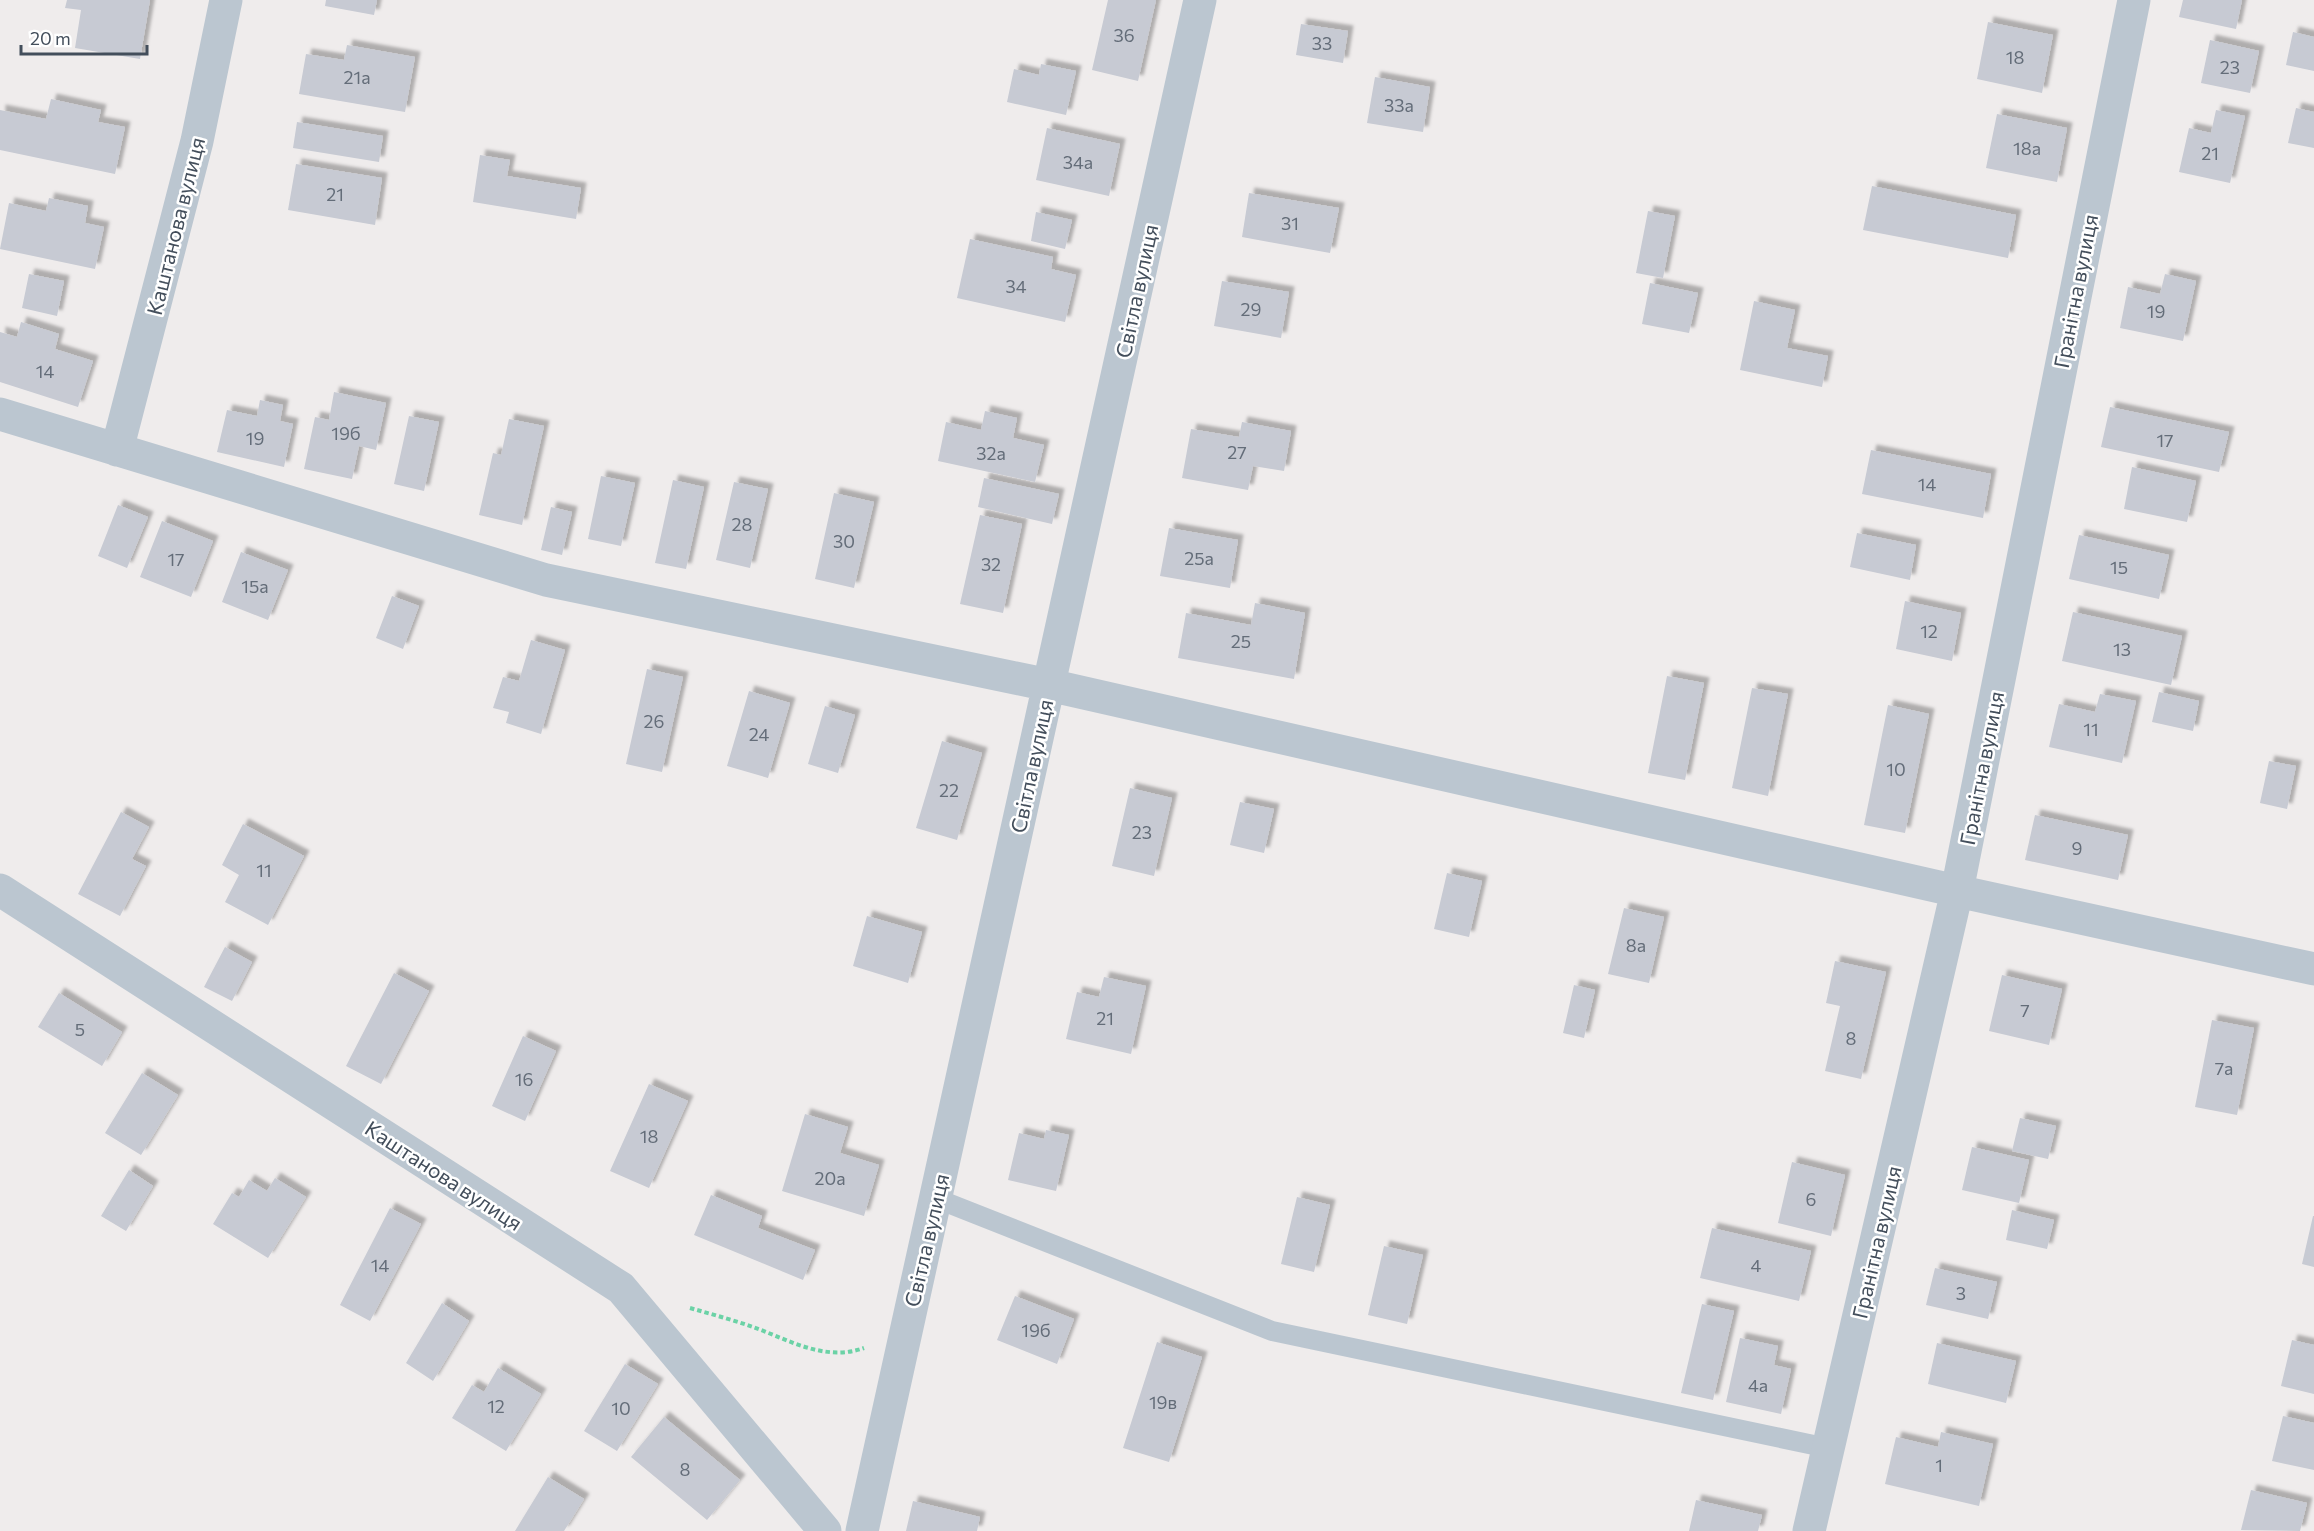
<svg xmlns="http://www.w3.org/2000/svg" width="2314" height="1531" viewBox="0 0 2314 1531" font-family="Commissioner,sans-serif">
<defs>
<filter id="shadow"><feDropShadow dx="5.5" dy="-5.5" stdDeviation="1.5" flood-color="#0004"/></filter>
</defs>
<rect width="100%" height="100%" fill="#efecec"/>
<path fill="#c7cad3" filter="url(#shadow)" d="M67,0H150L140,59L75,48L81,10L65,8Z
M326,0H377L374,15L325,6Z
M1108,0H1156L1138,81L1092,70Z
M2183,0H2242L2236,29L2179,17Z
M1988,22L2053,35L2042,93L1977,79Z
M1301,24L1348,31L1343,63L1296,55Z
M2293,32L2314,37V71L2286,65Z
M2210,40L2259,51L2250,93L2201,83Z
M347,45L415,57L405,112L299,94L306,54L344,60Z
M1041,64L1076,71L1066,115L1007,102L1014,69L1039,75Z
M1375,77L1430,87L1423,132L1367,123Z
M51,99L101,110L98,122L125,127L115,174L0,150V110L46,119Z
M2296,108L2314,112V148L2288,143Z
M2216,110L2245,116L2230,183L2179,172L2189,128L2211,133Z
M1997,114L2067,128L2057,182L1986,168Z
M297,122L383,136L379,162L293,148Z
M1047,128L1120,144L1109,196L1036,180Z
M480,155L510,160L507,176L581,188L576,219L473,202Z
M296,164L382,178L375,225L288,210Z
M1872,186L2016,215L2008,258L1863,230Z
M1249,193L1339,208L1330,253L1242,237Z
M49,198L88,206L85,223L104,227L95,269L0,249L9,203L46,211Z
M1648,211L1675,216L1663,278L1636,273Z
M1036,212L1072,220L1065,249L1031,241Z
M970,239L1053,257L1051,269L1076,275L1065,322L957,298Z
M29,274L64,281L57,316L22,308Z
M2165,274L2196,281L2183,341L2120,328L2128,287L2160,294Z
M1222,281L1289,292L1281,338L1214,326Z
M1650,283L1698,293L1689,333L1642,324Z
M1754,301L1795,310L1787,348L1828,356L1822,387L1740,370Z
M21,322L59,334L55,349L93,361L78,407L0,382V332L17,337Z
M334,392L386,403L376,450L359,446L352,479L304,469L315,417L329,420Z
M260,400L283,405L280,421L293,424L284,467L217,452L227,410L257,416Z
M2110,407L2229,432L2219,472L2101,447Z
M985,411L1017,418L1013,438L1044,445L1035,482L938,461L946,422L981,430Z
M409,416L439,422L424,491L394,484Z
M509,419L544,426L522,525L479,515L493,453L501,455Z
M1242,422L1291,431L1284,471L1253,466L1248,490L1182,478L1191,429L1239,437Z
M1871,450L1991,474L1983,518L1862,494Z
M2132,467L2196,481L2187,522L2124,509Z
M601,476L635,483L621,546L588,539Z
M984,478L1059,494L1052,524L978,507Z
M673,480L704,487L686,569L655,563Z
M734,482L768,489L750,568L716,560Z
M834,493L874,502L854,588L815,579Z
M118,505L148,517L127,568L98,556Z
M551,507L572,512L562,555L541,550Z
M980,515L1022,524L1003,613L960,604Z
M162,521L213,541L191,597L140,577Z
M1169,528L1238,540L1230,588L1160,576Z
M1857,533L1916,545L1910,580L1850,567Z
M2079,535L2169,555L2159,599L2069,579Z
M241,552L288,570L268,620L222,602Z
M392,596L419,606L403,649L376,638Z
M1905,601L1961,613L1952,661L1896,649Z
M1255,603L1305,613L1294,679L1178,658L1186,613L1251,625Z
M2073,612L2182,636L2171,685L2062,661Z
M531,640L565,650L541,734L506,723L509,712L493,708L503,677L519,681Z
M647,669L683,677L662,772L626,764Z
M1667,676L1704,683L1685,780L1648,773Z
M1752,688L1788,694L1768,796L1732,788Z
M749,691L790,703L768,778L727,766Z
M2159,692L2199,701L2193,731L2152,722Z
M2100,694L2136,701L2122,763L2049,747L2059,704L2095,712Z
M1888,705L1929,714L1905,833L1864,825Z
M825,706L855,715L838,773L808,764Z
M942,741L982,753L957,840L916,828Z
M2269,761L2296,766L2287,809L2260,803Z
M1130,788L1172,798L1154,876L1112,866Z
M1240,802L1274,809L1264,853L1230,845Z
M121,812L149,827L132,859L146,866L120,916L78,894Z
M2035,815L2128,835L2118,880L2025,860Z
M243,824L304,856L268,925L225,902L239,875L222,865Z
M1447,873L1482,881L1469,937L1434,929Z
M1624,908L1664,917L1649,983L1608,974Z
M867,916L922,932L908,983L853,966Z
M225,947L252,962L232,1001L204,987Z
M1835,961L1886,972L1861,1079L1825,1071L1840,1006L1826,1003Z
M394,973L429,991L381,1084L346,1066Z
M2002,975L2062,989L2049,1045L1989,1031Z
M1104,977L1146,986L1131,1054L1066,1039L1077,992L1099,997Z
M1574,985L1595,990L1584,1038L1563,1033Z
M59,993L122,1032L102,1066L38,1027Z
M2212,1020L2254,1028L2237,1115L2195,1107Z
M523,1036L556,1051L525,1121L492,1106Z
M142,1073L178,1095L141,1155L105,1133Z
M649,1084L688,1101L649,1188L610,1171Z
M805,1114L848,1127L840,1153L879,1165L864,1216L782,1191Z
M2020,1118L2056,1126L2048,1159L2012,1151Z
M1046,1130L1069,1135L1056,1191L1008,1180L1019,1133L1044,1139Z
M1972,1147L2029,1160L2019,1203L1962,1190Z
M1792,1162L1845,1175L1831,1236L1778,1223Z
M129,1170L153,1186L126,1231L101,1216Z
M275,1178L306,1197L268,1258L213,1224L232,1193L239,1197L249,1180L267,1191Z
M711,1195L762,1216L758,1228L815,1250L803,1280L694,1235Z
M1297,1197L1330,1205L1314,1272L1281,1264Z
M390,1208L421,1224L370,1321L340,1305Z
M2012,1210L2054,1220L2047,1249L2006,1240Z
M2313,1216H2314V1267L2302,1264Z
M1712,1228L1811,1251L1799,1301L1700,1278Z
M1384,1246L1423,1255L1407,1324L1368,1315Z
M1935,1268L1997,1282L1988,1319L1926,1305Z
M1015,1296L1074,1319L1057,1364L997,1340Z
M442,1303L469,1321L433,1381L406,1363Z
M1702,1304L1734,1311L1713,1400L1681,1393Z
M1740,1338L1778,1346L1774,1365L1791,1369L1781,1414L1726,1402Z
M2292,1340L2314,1345V1394L2281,1386Z
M1157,1342L1202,1357L1169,1462L1123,1448Z
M1937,1343L2016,1361L2006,1403L1928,1384Z
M625,1364L658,1384L617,1451L584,1431Z
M498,1368L541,1394L506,1451L452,1418L472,1385L484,1392Z
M2283,1416L2314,1423V1470L2272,1461Z
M664,1417L740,1480L707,1520L631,1457Z
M1941,1432L1993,1444L1979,1506L1885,1484L1896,1437L1938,1447Z
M548,1477L584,1499L564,1531H515Z
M2251,1490L2307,1503L2300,1531L2241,1530Z
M1696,1500L1762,1515L1758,1531H1689Z
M913,1501L980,1517L977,1531H906Z"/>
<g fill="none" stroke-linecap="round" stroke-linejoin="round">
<path stroke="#6bd2a6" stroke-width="4" stroke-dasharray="4.5 3" stroke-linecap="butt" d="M690,1308C711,1314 733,1320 753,1327C789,1340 825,1362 864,1348"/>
<path stroke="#bbc6d0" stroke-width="20" d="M935,1198L1272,1331L1828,1448"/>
<path stroke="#bbc6d0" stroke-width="33" d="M0,414L546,580L1049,685L1957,891L2314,969
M117,450L197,141L226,0
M0,890L621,1288L825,1531
M862,1531L1200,0
M1809,1531L1957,891L2134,0"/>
</g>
<g text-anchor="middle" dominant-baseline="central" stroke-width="5" stroke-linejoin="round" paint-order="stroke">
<g font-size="18" fill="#646d79">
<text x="1124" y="35">36</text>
<text x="1322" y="43">33</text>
<text x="2015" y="57">18</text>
<text x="2230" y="67">23</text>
<text x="357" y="77">21а</text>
<text x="1399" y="105">33а</text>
<text x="2027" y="148">18а</text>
<text x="2210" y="153">21</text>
<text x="1078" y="162">34а</text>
<text x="335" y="194">21</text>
<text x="1290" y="223">31</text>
<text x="1016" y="286">34</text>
<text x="1251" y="309">29</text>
<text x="2156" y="311">19</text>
<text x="45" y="371">14</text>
<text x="346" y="433">19б</text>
<text x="255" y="438">19</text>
<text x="2165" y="440">17</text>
<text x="1237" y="452">27</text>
<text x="991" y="453">32а</text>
<text x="1927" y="484">14</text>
<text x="742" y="524">28</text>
<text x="844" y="541">30</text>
<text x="1199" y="558">25а</text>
<text x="176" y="559">17</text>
<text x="991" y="564">32</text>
<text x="2119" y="567">15</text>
<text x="255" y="586">15а</text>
<text x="1929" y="631">12</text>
<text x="1241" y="641">25</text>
<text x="2122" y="649">13</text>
<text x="654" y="721">26</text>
<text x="2091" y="729">11</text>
<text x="759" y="734">24</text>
<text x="1896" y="769">10</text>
<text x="949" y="790">22</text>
<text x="1142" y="832">23</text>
<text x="2077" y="848">9</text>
<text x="264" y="870">11</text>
<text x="1636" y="945">8а</text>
<text x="2025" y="1010">7</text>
<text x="1105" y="1018">21</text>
<text x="80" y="1029">5</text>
<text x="1851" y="1038">8</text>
<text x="2224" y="1068">7а</text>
<text x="524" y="1079">16</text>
<text x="649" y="1136">18</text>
<text x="830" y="1178">20а</text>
<text x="1811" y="1199">6</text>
<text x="380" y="1265">14</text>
<text x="1756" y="1265">4</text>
<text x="1961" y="1293">3</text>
<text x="1036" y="1330">19б</text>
<text x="1758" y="1385">4а</text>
<text x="1163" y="1402">19в</text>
<text x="496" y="1406">12</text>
<text x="621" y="1408">10</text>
<text x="1939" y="1465">1</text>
<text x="685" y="1469">8</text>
</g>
<g font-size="21" fill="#434e5b" stroke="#fff">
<text transform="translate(175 226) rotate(-76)">Каштанова вулиця</text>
<text transform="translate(1136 291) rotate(-78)">Світла вулиця</text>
<text transform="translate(2075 291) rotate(-79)">Гранітна вулиця</text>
<text transform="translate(1031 766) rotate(-78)">Світла вулиця</text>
<text transform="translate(1981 768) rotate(-79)">Гранітна вулиця</text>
<text transform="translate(444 1175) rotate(33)">Каштанова вулиця</text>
<text transform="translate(926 1240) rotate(-77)">Світла вулиця</text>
<text transform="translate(1876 1242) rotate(-77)">Гранітна вулиця</text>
</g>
</g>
<path d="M21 45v9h126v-9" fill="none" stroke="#434e5b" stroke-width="3"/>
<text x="30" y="45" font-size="18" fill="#434e5b" stroke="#ffffff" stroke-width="4.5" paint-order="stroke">20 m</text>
</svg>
